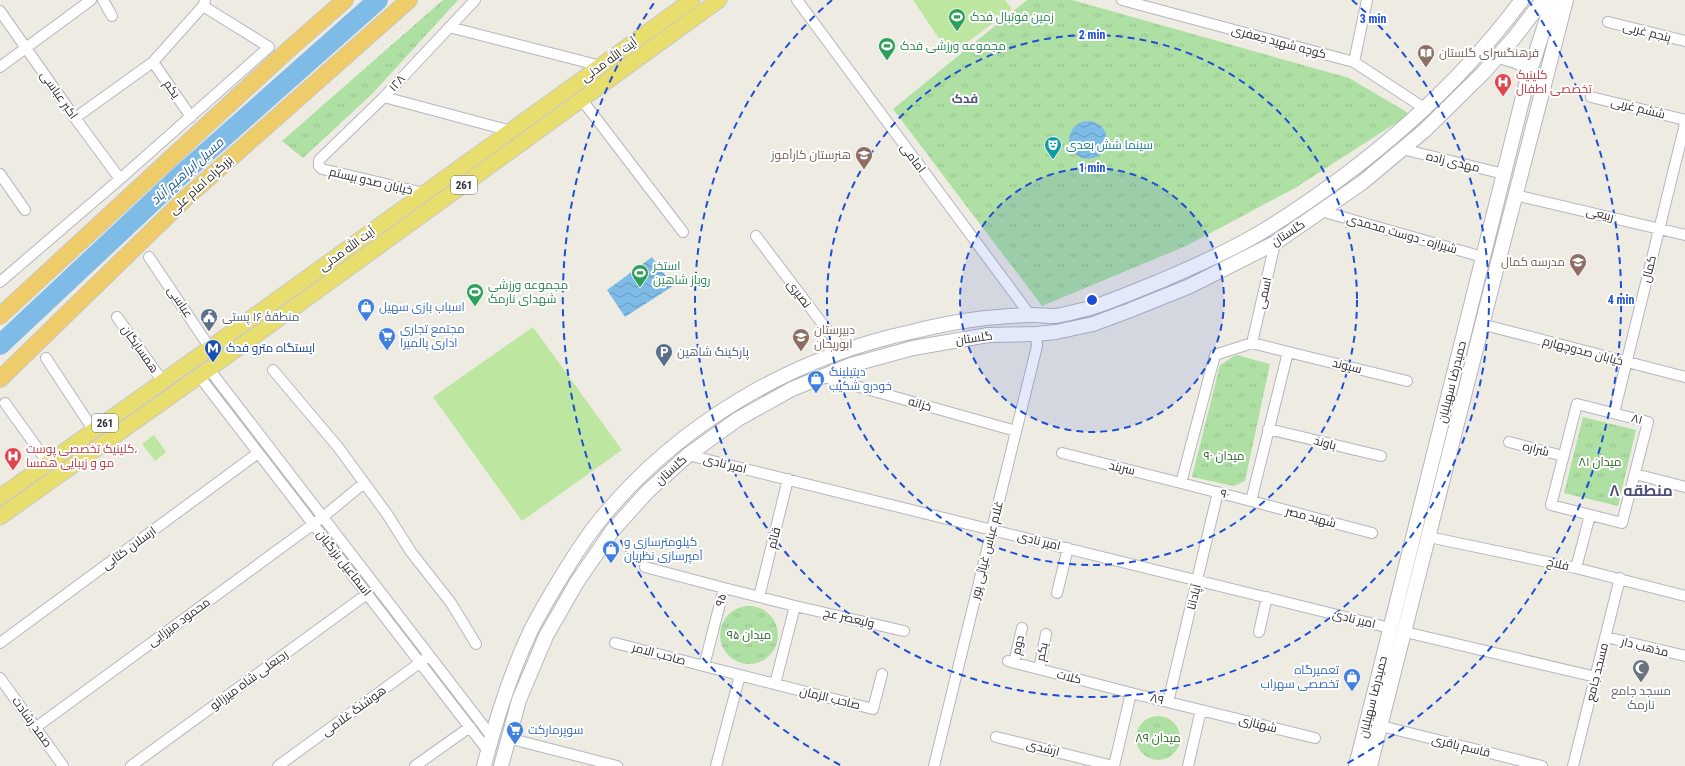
<svg xmlns="http://www.w3.org/2000/svg" width="1685" height="766" viewBox="0 0 1685 766" font-family="'Roboto Condensed',Cairo,sans-serif">
<defs>
<pattern id="grass-tufts" width="24" height="20" patternUnits="userSpaceOnUse"><rect width="24" height="20" fill="#aee0a3"/><path d="M3 7l-1-3M5 7V3M7 7l1-3M15 17l-1-3M17 17v-4M19 17l1-3" fill="none" stroke="#96c08d"/></pattern>
<pattern id="water-waves" width="16" height="10" patternUnits="userSpaceOnUse"><rect width="16" height="10" fill="#7ebbe7"/><path d="M0 5q4-4 8 0t8 0" fill="none" stroke="#6898bc"/></pattern>
</defs>
<rect width="100%" height="100%" fill="#eeebe2"/>
<path fill="url(#grass-tufts)" d="M443,0H458L373,93L303,158L282,141Z
M1027,0H1072L1349,78L1410,114L1295,188L1186,246L1042,306L893,109Z
M1236,355L1270,364L1245,481L1234,486L1192,477L1220,365Z
M1583,417L1636,430L1618,506L1564,493Z
M720 635a29 29 0 1 1 58 0a29 29 0 1 1-58 0Z
M1136 738a22 22 0 1 1 44 0a22 22 0 1 1-44 0Z"/>
<path fill="#bde6a0" d="M913,0H1005L1012,9L950,55Z
M533,327L622,450L522,521L433,397Z
M154,435L166,452L155,461L142,444Z"/>
<path fill="url(#water-waves)" d="M1069 140a19 19 0 1 1 38 0a19 19 0 1 1-38 0Z
M652,257L673,286L625,317L607,290Z"/>
<g fill="none" stroke-linecap="round" stroke-linejoin="round">
<path stroke="#7ebbe7" stroke-width="20" d="M0,345L181,175L378,0"/>
<defs>
<path id="minor" d="M103,0L112,16
M797,0L1030,315
M1122,0L1354,62L1424,108
M0,11L75,118L120,179
M1608,22L1685,41
M449,27L601,66
M153,62L191,117
M1354,62L1367,0
M0,67L91,0
M384,97L511,131
M1591,97L1685,120
M582,100L683,232
M75,118L153,62L203,6L205,1
M1402,149L1504,174
M0,174L25,210
M424,193L322,169L319,166V160L384,97L475,0
M1515,195L1685,235
M1321,211L1483,257
M756,236L843,351
M149,257L210,348
M0,282L120,179L269,47L203,6
M117,317L163,382
M1481,324L1685,377
M1252,343L1288,352L1251,501L1181,483L1215,355Z
M1252,343L1275,243
M1288,352L1407,381
M46,358L94,431
M209,369L492,737
M273,370L338,447L387,514L411,552L451,603L476,644
M199,376L488,751
M824,377L1016,431
M5,403L48,463
M1577,404L1648,422L1622,523L1551,505Z
M1614,413L1685,124
M1268,429L1381,456
M1509,442L1563,456
M1062,453L1181,483
M688,455L1390,628
M1635,474L1685,487
M1251,501L1372,533
M1429,537L1576,568L1685,596
M645,567L724,588
M1576,568L1590,515
M1057,593L1068,548
M759,597L788,479
M795,606L904,631
M1259,632L1267,597
M1405,632L1596,677
M1606,637L1685,656
M0,643L258,453
M615,643L704,666
M1008,661L1131,693
M1014,663L1022,628
M1039,669L1046,634
M0,678L63,766
M775,684L795,606L724,588L704,666L873,709L882,674
M1168,702L1218,492
M1381,726L1542,766
M35,728L323,517L364,483
M996,737L1113,766
M508,738L617,766
M131,766L367,594
M278,766L425,659
M415,766L470,727
M716,766L740,675
M934,766L1037,346L1036,334
M1114,766L1131,693L1315,738
M1188,766L1201,710
M1573,766L1620,578"/>
<path id="secondary" d="M1498,56C1511,59 1520,61 1530,70L1528,77
M484,766C496,719 510,674 531,630C537,618 544,606 551,594C566,569 581,543 600,520C678,424 791,358 911,332C935,326 961,321 985,318C1001,317 1017,315 1033,315C1040,315 1047,316 1054,316C1064,315 1077,311 1087,309C1111,302 1135,291 1158,282C1195,266 1234,249 1268,228C1365,167 1454,91 1522,0
M501,766L519,700L546,636L577,582L612,531L648,491L688,455L738,419L792,389L851,365L913,348L988,335L1036,334L1056,332L1093,324L1128,311L1190,286L1275,243L1363,182L1425,130L1483,73L1514,38L1543,0
M1356,766L1528,77L1553,0
M1370,766C1435,510 1499,255 1566,0"/>
<path id="primary" d="M0,497L210,348L692,0
M0,517L209,369L719,0"/>
<path id="trunk" d="M0,316L287,51L345,0
M0,379L187,197L409,0"/>
</defs>
<use href="#minor" stroke="#b5b6c0" stroke-width="12"/>
<use href="#secondary" stroke="#b5b6c0" stroke-width="16"/>
<use href="#primary" stroke="#c9c9c9" stroke-width="17"/>
<use href="#trunk" stroke="#c9c9c9" stroke-width="18"/>
<use href="#minor" stroke="#fff" stroke-width="10"/>
<use href="#secondary" stroke="#fff" stroke-width="14"/>
<use href="#primary" stroke="#e8de6d" stroke-width="15"/>
<use href="#trunk" stroke="#eecc6a" stroke-width="16"/>
</g>
<circle cx="1092" cy="300" r="132" fill="#1d4ed8" fill-opacity=".12"/>
<g fill="none" stroke="#1d4ed8" stroke-width="2" stroke-dasharray="7 5">
<circle cx="1092" cy="300" r="132"/>
<circle cx="1092" cy="300" r="265"/>
<path d="M1352 0A397 397 0 1 1 832 0"/>
<path d="M840 765A529 529 0 0 1 656 0M1528 0A529 529 0 0 1 1344 765"/>
</g>
<defs>
<symbol id="stadium-pin" viewBox="-11 -11 22 30"><path d="M0 17L-7.5 6A9.5 9.5 0 1 1 7.5 6Z" fill="#2e9e5b" stroke="#fff"/><path d="M0-5a6.5 5 0 1 0 0 10a6.5 5 0 1 0 0-10ZM-3.5-1.8h7v3.6h-7Z" fill="#fff"/></symbol>
<symbol id="library-pin" viewBox="-11 -11 22 30"><path d="M0 17L-7.5 6A9.5 9.5 0 1 1 7.5 6Z" fill="#8d6e63" stroke="#fff"/><path d="M-6-4Q-3-5.5-.7-3.5V5Q-3 3-6 4ZM6-4Q3-5.5 .7-3.5V5Q3 3 6 4Z" fill="#fff"/></symbol>
<symbol id="hospital-pin" viewBox="-11 -11 22 30"><path d="M0 17L-7.5 6A9.5 9.5 0 1 1 7.5 6Z" fill="#e0444e" stroke="#fff"/><path d="M-5-5h3v3.5h4V-5h3V5h-3V1.5h-4V5h-3Z" fill="#fff"/></symbol>
<symbol id="theatre-pin" viewBox="-11 -11 22 30"><path d="M0 17L-7.5 6A9.5 9.5 0 1 1 7.5 6Z" fill="#0f9aa8" stroke="#fff"/><path d="M-5-5.5Q0-4 5-5.5V0Q5 5 0 6Q-5 5-5 0ZM-3.3-2.5H-1v1.5H-3.3ZM1-2.5H3.3v1.5H1ZM-2.8 1Q0 5.5 2.8 1Z" fill="#fff"/></symbol>
<symbol id="school-pin" viewBox="-11 -11 22 30"><path d="M0 17L-7.5 6A9.5 9.5 0 1 1 7.5 6Z" fill="#8d6e63" stroke="#fff"/><path d="M0-5L7-2L0 1L-7-2ZM-4 1L0 2.5L4 1V4Q0 6-4 4Z" fill="#fff"/></symbol>
<symbol id="shop-pin" viewBox="-11 -11 22 30"><path d="M0 17L-7.5 6A9.5 9.5 0 1 1 7.5 6Z" fill="#3f7fe0" stroke="#fff"/><path d="M-5-2.5h2.3a2.7 3.5 0 0 1 5.4 0H5L5.5 6h-11ZM-1.5-2.5h3a1.5 2.3 0 0 0-3 0Z" fill="#fff"/></symbol>
<symbol id="civic-pin" viewBox="-11 -11 22 30"><path d="M0 17L-7.5 6A9.5 9.5 0 1 1 7.5 6Z" fill="#5c6f8a" stroke="#fff"/><path d="M-.6-6.5H3V-4.5H.6V-3L4-1V1h2V6H-6V1h2V-1L-.6-3ZM-1.2 2.5V6h2.4V2.5Z" fill="#fff"/></symbol>
<symbol id="supermarket-pin" viewBox="-11 -11 22 30"><path d="M0 17L-7.5 6A9.5 9.5 0 1 1 7.5 6Z" fill="#3f7fe0" stroke="#fff"/><path d="M-6-5.5h2.5l.6 2H6L4.5 2H-2.5L-4.4-4H-6ZM-1.5 3.2a1.3 1.3 0 1 0 .1 0ZM3 3.2a1.3 1.3 0 1 0 .1 0Z" fill="#fff"/></symbol>
<symbol id="metro-pin" viewBox="-11 -11 22 30"><path d="M0 17L-7.5 6A9.5 9.5 0 1 1 7.5 6Z" fill="#1a4fb4" stroke="#fff"/><path d="M-5.5 5V-5H-3L0 0L3-5H5.5V5H3V-.5L0 4L-3-.5V5Z" fill="#fff"/></symbol>
<symbol id="parking-pin" viewBox="-11 -11 22 30"><path d="M0 17L-7.5 6A9.5 9.5 0 1 1 7.5 6Z" fill="#5c6f8a" stroke="#fff"/><path d="M-3.5-5.5H1a3.5 3.5 0 0 1 0 7H-1V5.5H-3.5ZM-1-3.4V-.6H.8a1.4 1.4 0 0 0 0-2.8Z" fill="#fff"/></symbol>
<symbol id="mosque-pin" viewBox="-11 -11 22 30"><path d="M0 17L-7.5 6A9.5 9.5 0 1 1 7.5 6Z" fill="#6b7280" stroke="#fff"/><path d="M3.5-4.9A6 6 0 1 0 3.5 4.9A5 5 0 1 1 3.5-4.9Z" fill="#fff"/></symbol>
</defs>
<g fill-rule="evenodd">
<use href="#stadium-pin" x="947" y="7" width="20" height="27"/>
<use href="#stadium-pin" x="877" y="36" width="20" height="27"/>
<use href="#library-pin" x="1416" y="43" width="20" height="27"/>
<use href="#hospital-pin" x="1493" y="72" width="20" height="27"/>
<use href="#theatre-pin" x="1043" y="135" width="20" height="27"/>
<use href="#school-pin" x="854" y="145" width="20" height="27"/>
<use href="#school-pin" x="1568" y="252" width="20" height="27"/>
<use href="#stadium-pin" x="630" y="263" width="20" height="27"/>
<use href="#stadium-pin" x="465" y="282" width="20" height="27"/>
<use href="#shop-pin" x="356" y="297" width="20" height="27"/>
<use href="#civic-pin" x="199" y="307" width="20" height="27"/>
<use href="#supermarket-pin" x="377" y="326" width="20" height="27"/>
<use href="#school-pin" x="791" y="327" width="20" height="27"/>
<use href="#metro-pin" x="203" y="338" width="20" height="27"/>
<use href="#parking-pin" x="654" y="342" width="20" height="27"/>
<use href="#shop-pin" x="806" y="369" width="20" height="27"/>
<use href="#hospital-pin" x="3" y="446" width="20" height="27"/>
<use href="#shop-pin" x="601" y="539" width="20" height="27"/>
<use href="#mosque-pin" x="1631" y="658" width="20" height="27"/>
<use href="#shop-pin" x="1342" y="667" width="20" height="27"/>
<use href="#supermarket-pin" x="505" y="720" width="20" height="27"/>
</g>
<g text-anchor="middle" dominant-baseline="central" stroke-width="4" stroke-linejoin="round" paint-order="stroke">
<g fill="#fff" stroke="#6d6d6d" stroke-width="1">
<rect x="451" y="176" width="26" height="18" rx="3"/>
<rect x="92" y="414" width="26" height="18" rx="3"/>
</g>
<g font-size="11" font-weight="bold" fill="#2e2e2e">
<text x="464" y="185">261</text>
<text x="105" y="423">261</text>
</g>
<g font-size="12" fill="#27864d" stroke="#fff" text-anchor="start">
<text x="970" y="17">زمین فوتبال فدک</text>
<text x="900" y="46">مجموعه ورزشی فدک</text>
<text x="653" y="266">استخر<tspan x="653" dy="14">روباز شاهین</tspan></text>
<text x="488" y="285">مجموعه ورزشی<tspan x="488" dy="14">شهدای نارمک</tspan></text>
</g>
<g font-size="12" fill="#2e2e2e" stroke="#fff">
<text transform="translate(1647 32) rotate(14)">پنجم غربی</text>
<text transform="translate(1279 42) rotate(15)">کوچه شهید جعفری</text>
<text transform="translate(609 60) rotate(-36)">آیت الله مدنی</text>
<text transform="translate(397 83) rotate(-47)">۱۲۸</text>
<text transform="translate(172 89) rotate(55)">یکم</text>
<text transform="translate(59 95) rotate(55)">اکبر عباسی</text>
<text transform="translate(1638 108) rotate(14)">ششم غربی</text>
<text transform="translate(913 158) rotate(53)">امامی</text>
<text transform="translate(1453 162) rotate(13)">مهدی زاده</text>
<text transform="translate(371 181) rotate(13)">خیابان صدو بیستم</text>
<text transform="translate(201 185) rotate(-42)">بزرگراه امام علی</text>
<text transform="translate(1600 214) rotate(13)">ربیعی</text>
<text transform="translate(1288 233) rotate(-33)">گلستان</text>
<text transform="translate(1402 234) rotate(16)">شیرازه - دوست محمدی</text>
<text transform="translate(347 249) rotate(-36)">آیت الله مدنی</text>
<text transform="translate(1649 269) rotate(-76)">کمال</text>
<text transform="translate(1264 293) rotate(-77)">اسمی</text>
<text transform="translate(799 294) rotate(53)">نصیری</text>
<text transform="translate(180 302) rotate(56)">عباسی</text>
<text transform="translate(974 338) rotate(-8)">گلستان</text>
<text transform="translate(140 349) rotate(55)">همسایگان</text>
<text transform="translate(1583 351) rotate(15)">خیابان صدوچهارم</text>
<text transform="translate(1347 366) rotate(14)">سیوند</text>
<text transform="translate(1452 382) rotate(-76)">حمیدرضا سهیلیان</text>
<text transform="translate(920 404) rotate(16)">خزانه</text>
<text transform="translate(1637 419) rotate(15)">۸۱</text>
<text transform="translate(1325 443) rotate(14)">باوند</text>
<text transform="translate(1536 449) rotate(14)">شراره</text>
<text transform="translate(725 464) rotate(14)">امیر نادی</text>
<text transform="translate(1122 468) rotate(14)">سربند</text>
<text transform="translate(671 470) rotate(-42)">گلستان</text>
<text transform="translate(1225 494) rotate(15)">۹۰</text>
<text transform="translate(1311 517) rotate(15)">شهید مصر</text>
<text transform="translate(774 538) rotate(-76)">قائم</text>
<text transform="translate(1039 541) rotate(14)">امیر نادی</text>
<text transform="translate(129 548) rotate(-36)">ارسلان کتابی</text>
<text transform="translate(987 550) rotate(-76)">غلام عباس غیاثی ‌پور</text>
<text transform="translate(344 563) rotate(52)">اسماعیل بزرگیان</text>
<text transform="translate(1558 564) rotate(12)">فلاح</text>
<text transform="translate(1194 597) rotate(-76)">آپادانا</text>
<text transform="translate(721 600) rotate(-74)">۹۵</text>
<text transform="translate(849 618) rotate(13)">ولیعصر عج</text>
<text transform="translate(1354 619) rotate(14)">امیر نادی</text>
<text transform="translate(179 622) rotate(-36)">محمود میرزایی</text>
<text transform="translate(1018 645) rotate(-77)">دوم</text>
<text transform="translate(1645 647) rotate(14)">مذهب دار</text>
<text transform="translate(1042 652) rotate(-79)">یکم</text>
<text transform="translate(659 654) rotate(15)">صاحب الامر</text>
<text transform="translate(1597 672) rotate(-76)">مسجد جامع</text>
<text transform="translate(1069 677) rotate(14)">کلات</text>
<text transform="translate(249 680) rotate(-36)">رجبعلی شاه میرزالو</text>
<text transform="translate(1373 697) rotate(-76)">حمیدرضا سهیلیان</text>
<text transform="translate(830 698) rotate(14)">صاحب الزمان</text>
<text transform="translate(1157 699) rotate(14)">۸۹</text>
<text transform="translate(354 711) rotate(-36)">هوشنگ غلامی</text>
<text transform="translate(32 722) rotate(54)">صمد رشادت</text>
<text transform="translate(1258 724) rotate(14)">شهنازی</text>
<text transform="translate(1461 746) rotate(14)">قاسم باقری</text>
<text transform="translate(1043 748) rotate(14)">ارشدی</text>
</g>
<g font-size="12" fill="#785e54" stroke="#fff" text-anchor="start">
<text x="1439" y="53">فرهنگسرای گلستان</text>
<text x="851" y="155" text-anchor="end">هنرستان کارآموز</text>
<text x="1565" y="262" text-anchor="end">مدرسه کمال</text>
<text x="814" y="330">دبیرستان<tspan x="814" dy="14">ابوریحان</tspan></text>
</g>
<g font-size="12" fill="#be3a42" stroke="#fff" text-anchor="start">
<text x="1516" y="75">کلینیک<tspan x="1516" dy="14">تخصصی اطفال</tspan></text>
<text x="26" y="449">کلینیک تخصصی پوست،<tspan x="26" dy="14">مو و زیبایی همسا</tspan></text>
</g>
<g font-size="12" fill="#0d838f" stroke="#fff" text-anchor="start">
<text x="1066" y="145">سینما شش بعدی</text>
</g>
<g font-size="12" fill="#366cbe" stroke="#fff" text-anchor="start">
<text x="379" y="307">اسباب بازی سهیل</text>
<text x="400" y="329">مجتمع تجاری<tspan x="400" dy="14">اداری پالمیرا</tspan></text>
<text x="829" y="372">دیتیلینگ<tspan x="829" dy="14">خودرو شکیب</tspan></text>
<text x="624" y="542">کیلومترسازی و<tspan x="624" dy="14">آمپرسازی نظریان</tspan></text>
<text x="1339" y="670" text-anchor="end">تعمیرگاه<tspan x="1339" dy="14">تخصصی سهراب</tspan></text>
<text x="528" y="730">سوپرمارکت</text>
</g>
<g font-size="12" fill="#4e5e75" stroke="#fff" text-anchor="start">
<text x="222" y="317">منطقهٔ ۱۶ پستی</text>
<text x="677" y="352">پارکینگ شاهین</text>
</g>
<g font-size="12" fill="#164399" stroke="#fff" text-anchor="start">
<text x="226" y="348">ایستگاه مترو فدک</text>
</g>
<g font-size="12" fill="#256821" stroke="#fff">
<text x="1224" y="456">میدان ۹۰</text>
<text x="1600" y="462">میدان ۸۱</text>
<text x="749" y="635">میدان ۹۵</text>
<text x="1158" y="738">میدان ۸۹</text>
</g>
<g font-size="12" fill="#5b616d" stroke="#fff">
<text x="1641" y="691">مسجد جامع<tspan x="1641" dy="14">نارمک</tspan></text>
</g>
<g font-size="13" font-weight="bold" fill="#51527c" stroke="#fff">
<text x="965" y="98">فدک</text>
</g>
<g font-size="13" font-style="italic" fill="#185898" stroke="#fff">
<text transform="translate(187 171) rotate(-42)">مسیل ابراهیم آباد</text>
</g>
<g font-size="16" font-weight="bold" fill="#51527c" stroke="#fff">
<text x="1641" y="490">منطقه ۸</text>
</g>
</g>
<circle cx="1092" cy="300" r="6" fill="#1d4ed8" stroke="#fff" stroke-width="2"/>
<g font-size="12" text-anchor="middle" font-weight="bold" fill="#1d4ed8" stroke="#fff" stroke-width="4" stroke-linejoin="round" paint-order="stroke">
<text x="1373" y="23">3 min</text>
<text x="1092" y="39">2 min</text>
<text x="1092" y="172">1 min</text>
<text x="1621" y="304">4 min</text>
</g>
</svg>
